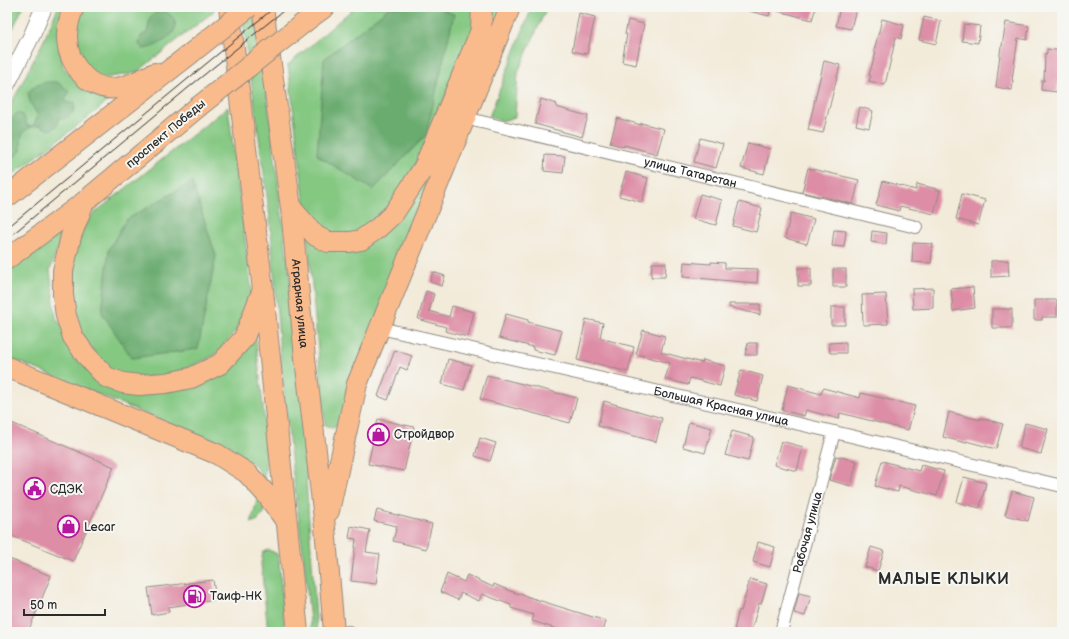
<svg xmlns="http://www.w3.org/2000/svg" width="1069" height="639" viewBox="0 0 1069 639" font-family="'Balsamiq Sans',sans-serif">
<rect width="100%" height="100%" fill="#f6f6f2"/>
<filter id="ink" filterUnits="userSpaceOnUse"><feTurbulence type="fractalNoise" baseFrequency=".025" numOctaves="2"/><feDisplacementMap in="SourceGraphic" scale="8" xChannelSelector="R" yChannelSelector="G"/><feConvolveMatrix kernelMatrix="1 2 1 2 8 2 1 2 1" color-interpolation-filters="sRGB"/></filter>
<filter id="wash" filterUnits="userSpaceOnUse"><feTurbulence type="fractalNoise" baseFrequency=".012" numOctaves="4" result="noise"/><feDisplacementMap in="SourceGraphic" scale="16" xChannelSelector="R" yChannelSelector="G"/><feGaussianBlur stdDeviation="0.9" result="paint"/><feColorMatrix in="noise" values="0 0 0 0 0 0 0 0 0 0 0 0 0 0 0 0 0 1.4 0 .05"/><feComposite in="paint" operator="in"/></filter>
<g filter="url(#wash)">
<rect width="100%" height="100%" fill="#f3ebda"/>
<path fill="#84c882" stroke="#587a56" d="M7,7H23L7,41Z
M58,7H67L59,38L63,67L77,81L117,93L95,112L7,179V112L44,40Z
M82,7H214V11L136,73L97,79L79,58L74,38Z
M241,7H256L301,365L307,494L317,632H311L305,569L292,467L280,354L270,218Z
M355,7H477L476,26L404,191L357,234L341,235L323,230L311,217L304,199L288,65Z
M488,7H503L340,425L332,428L325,425L307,233L324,245L388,228Z
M532,7H547L518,72L515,117L502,121L489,117Z
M228,107L253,300L235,332L215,355L190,367L166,375L140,378L109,373L70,318L74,239L92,215Z
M66,228L50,270L56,318L105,383L193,384L254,324L267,443L264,482L255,465L224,446L7,357V273Z
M259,492L263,501L264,513L258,520L251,523Z
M269,550L277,554L279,560L285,632H268L261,563L263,552Z"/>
<path fill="#6bac70" stroke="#4b6c4e" d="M390,7H436L454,14L426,135L373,190L317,155L324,59Z
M159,10C172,12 181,24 171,35C164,42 153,48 143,49L139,44L141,36L147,33L150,18Z
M48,82H58C62,87 66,87 69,92L65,100L66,102L70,103L75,102C75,111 70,118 61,119L58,117C59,126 56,128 48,130L40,125C21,130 21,131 21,151C17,155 12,159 7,158V139L10,120L17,113C25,114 25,119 27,126H33L38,116L30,102L28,93C33,86 40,83 48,82Z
M192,182L216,256L198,349L132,358L102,313L109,249L126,220Z"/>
<g id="blocks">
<path fill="#dd8da6" d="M745,7H771L769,16L745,10Z
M775,7H816L812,20L775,10Z
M840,7L856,8L851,29L836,26Z
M579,13L595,17L587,54L572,51Z
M924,17L941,21L936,44L919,40Z
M882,19L904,25L901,39L896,37L885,85L869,81L871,76L869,75L876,52L874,51Z
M628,20L644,24L636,65L622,62L627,34H625Z
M1006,22L1029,26L1027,40L1018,38L1012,80H1013L1012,90L996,87L1001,46H1002Z
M964,24L980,26L978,43L962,41Z
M1047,49L1062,51V65H1061L1057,92L1041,90L1042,80L1044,81L1045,53L1047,54Z
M824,61L840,65L823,133L808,130Z
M541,99L557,104L556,107L588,116L582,137L535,124Z
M860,107L873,111L869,128L856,125Z
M617,118L641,125V123L664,129L657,154L624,145V147L610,143Z
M700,138L723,144L716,168L694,162Z
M748,143L770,149L764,174L741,168Z
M545,155L565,156L563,173L544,171Z
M808,168L859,180L853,204L802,192Z
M626,172L648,178L642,202L619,196Z
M883,181L916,190L917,184L940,190L934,214L900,206L899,211L876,205Z
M700,194L722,200L716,225L693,219Z
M962,194L985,200L978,225L956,219Z
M739,202L762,208L756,232L733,226Z
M791,213L814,219L807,244L785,238Z
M834,230L846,231L844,247L832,246Z
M872,231L887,233L886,244L871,242Z
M913,243L933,244L931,263L912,262Z
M1008,260L1009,276L991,277V261Z
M684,262L711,264V262L725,263V268L758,269L757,283L683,277Z
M652,263H666L665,277H651Z
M798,268H811V286H798Z
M833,269H846V287H833Z
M433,272L445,276L442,286L430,282Z
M973,287L975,308L953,311L951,289Z
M933,288V308L913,309L912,289Z
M426,291L434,294L429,311L449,317L452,306L474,312L468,337L445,331L446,327L418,319Z
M886,294L888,324L863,325L862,295Z
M1034,300H1057V317H1042V320H1034Z
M729,304H760V315L729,307Z
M831,307H845V325H831Z
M992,309H1012V328H992Z
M506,314L528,320V322L562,331L555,355L533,350V347L499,338Z
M586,319L603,323L600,338L634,347L628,372L594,363V364L577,360Z
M643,330L665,336L661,352L702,363L703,360L725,366L720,386L690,378L688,385L665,379L670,363L636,354Z
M846,342V353H830L829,343Z
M748,343H757V355H745Z
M395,350L412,356L407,370L400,367L388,400L378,396Z
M448,359L471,365L464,390L442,384Z
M741,370L763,376L757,401L734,395Z
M487,375L577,398L570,423L480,399Z
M788,385L821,394L823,388L860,398L861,393L915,406L908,430L840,413L839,419L806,410L804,416L782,410Z
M604,401L662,418L656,442L598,426Z
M949,412L980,420V418L1003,424L996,449L966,441V443L943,437Z
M378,419L414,427L404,471L368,464Z
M7,421L114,467L73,561L7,534Z
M689,422L712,428L705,453L683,447Z
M1025,423L1048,429L1041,454L1019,448Z
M732,431L754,437L748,461L725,455Z
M480,438L496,443L490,461L475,456Z
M781,441L803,447L797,471L774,465Z
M836,456L857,461L851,486L829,480Z
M882,461L919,471L921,465L944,471L937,496L899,486L898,492L875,486Z
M964,477L986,483L980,508L957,502Z
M1012,491L1034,497L1028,521L1005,515Z
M377,510L432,524L426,549L393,541L397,526L374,521Z
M351,526L370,530L366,552L380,554L376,584L351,581L356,539L349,538Z
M758,542L775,547L770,567L753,562Z
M871,547L884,551L878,571L865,567Z
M7,558L51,576L28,632H7Z
M447,574L464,582L467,575L493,587L494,584L510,591L557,606L606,621L603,632H568L557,629L532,621L534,615L511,608V605L482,594L479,601L461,593L458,600L440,592Z
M750,579L767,584L761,604L759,603L751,632H743L734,630L739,610L741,611Z
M213,580L216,600L168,607L169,612L152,615L148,588Z
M799,593L811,596L805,616L794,613Z"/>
</g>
</g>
<g filter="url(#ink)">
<use href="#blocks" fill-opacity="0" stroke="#8f8b82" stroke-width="1"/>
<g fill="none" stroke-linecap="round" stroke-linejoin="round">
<defs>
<g id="minor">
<path id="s1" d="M465,118L916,227"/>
<path id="s2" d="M380,328L834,432L1062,486"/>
<path d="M348,632H349"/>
<path id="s3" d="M781,632L834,432"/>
</g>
<path id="tertiary" d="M7,84L32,35L44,7"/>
<g id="primary">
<path d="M74,7C70,16 67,27 67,37C67,63 89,92 117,88C130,86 143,78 155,73"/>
<path d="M229,7L263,290L298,632"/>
<path id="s4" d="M263,7L291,208L305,358L325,527L334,632"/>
<path d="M306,21L325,7"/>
<path d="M7,197L190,54"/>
<path d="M84,202L71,236L63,271V295L66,316L73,337L85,354L106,377L123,383L139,385L166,383L191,378L220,364L244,338L261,294"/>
<path d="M291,208L316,236L328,242H350L361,240L378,228L394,213L424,167L481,30L482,7"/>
<path d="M7,259L84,202L198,107"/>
<path d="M7,367L217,454L247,473L267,495L285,520"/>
<path d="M329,511L357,384L510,7"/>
</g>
</defs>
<use href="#minor" stroke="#8f8b82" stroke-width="14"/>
<use href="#tertiary" stroke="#8f8b82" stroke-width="18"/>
<use href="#primary" stroke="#8f8b82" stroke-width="22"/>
<use href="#minor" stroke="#fff" stroke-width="12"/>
<use href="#tertiary" stroke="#fff" stroke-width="16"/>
<use href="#primary" stroke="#fabb8c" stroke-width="20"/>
<path stroke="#2b2b2b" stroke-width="1" d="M7,228L275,7
M7,239L194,83L288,7"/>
<defs>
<path id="primary-bridge" d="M190,54L249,7
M198,107L306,21"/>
</defs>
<use href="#primary-bridge" stroke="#8f8b82" stroke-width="22" stroke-linecap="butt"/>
<use href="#primary-bridge" stroke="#fabb8c" stroke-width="20"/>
</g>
</g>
<defs>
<symbol id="shop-ring" viewBox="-11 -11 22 22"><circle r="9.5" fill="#f6f6f2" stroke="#b5179e" stroke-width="1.5"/><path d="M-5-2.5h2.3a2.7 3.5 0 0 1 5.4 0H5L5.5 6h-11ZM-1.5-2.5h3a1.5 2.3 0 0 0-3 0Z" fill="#b5179e"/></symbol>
<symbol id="civic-ring" viewBox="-11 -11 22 22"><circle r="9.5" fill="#f6f6f2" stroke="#b5179e" stroke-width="1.5"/><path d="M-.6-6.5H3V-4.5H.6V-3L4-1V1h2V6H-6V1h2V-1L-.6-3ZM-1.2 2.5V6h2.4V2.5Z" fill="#b5179e"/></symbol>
<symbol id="fuel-ring" viewBox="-11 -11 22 22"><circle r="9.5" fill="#f6f6f2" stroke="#b5179e" stroke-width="1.5"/><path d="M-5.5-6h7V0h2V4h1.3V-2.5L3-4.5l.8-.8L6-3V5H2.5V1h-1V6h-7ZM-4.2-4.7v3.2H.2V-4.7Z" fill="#b5179e"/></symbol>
</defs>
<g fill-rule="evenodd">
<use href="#shop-ring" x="366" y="422" width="25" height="25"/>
<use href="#civic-ring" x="22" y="476" width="25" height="25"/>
<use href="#shop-ring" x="56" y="514" width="25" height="25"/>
<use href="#fuel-ring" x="182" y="584" width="25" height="25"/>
</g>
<g text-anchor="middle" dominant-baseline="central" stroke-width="4" stroke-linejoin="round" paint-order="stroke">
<g font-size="12" fill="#2b2b2b" stroke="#f6f6f2">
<text transform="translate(166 134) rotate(-40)">проспект Победы</text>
<text stroke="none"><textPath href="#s1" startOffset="232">улица Татарстан</textPath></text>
<text stroke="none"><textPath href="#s4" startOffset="299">Аграрная улица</textPath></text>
<text stroke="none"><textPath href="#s2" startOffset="350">Большая Красная улица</textPath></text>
<text stroke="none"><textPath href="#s3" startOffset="103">Рабочая улица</textPath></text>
</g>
<g font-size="12" fill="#2b2b2b" stroke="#f6f6f2" text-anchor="start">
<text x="394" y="434">Стройдвор</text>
<text x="50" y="489">СДЭК</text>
<text x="84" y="527">Lecar</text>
<text x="210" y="596">Таиф-НК</text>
</g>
<g font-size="16" font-weight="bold" letter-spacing="1" fill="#2b2b2b" stroke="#f6f6f2">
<text x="944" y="579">МАЛЫЕ КЛЫКИ</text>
</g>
</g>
<rect width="1069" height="639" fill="none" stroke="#f6f6f2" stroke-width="24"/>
<path d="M24 609v6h81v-6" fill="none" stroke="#2b2b2b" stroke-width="2"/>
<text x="30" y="609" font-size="12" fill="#2b2b2b" stroke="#f6f6f2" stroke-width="3" paint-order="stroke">50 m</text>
</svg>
